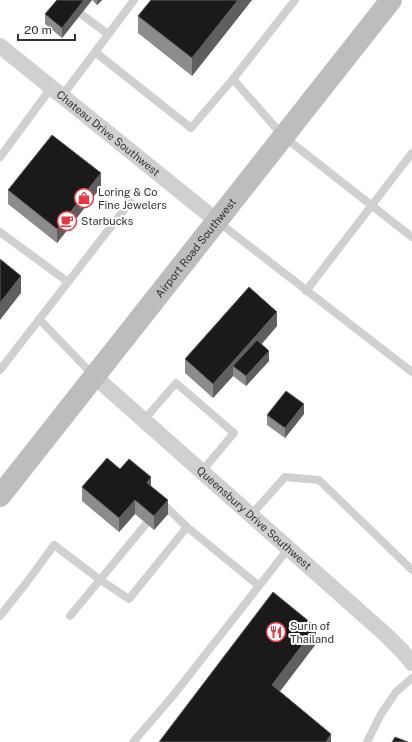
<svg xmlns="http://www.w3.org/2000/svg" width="412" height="742" viewBox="0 0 412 742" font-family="'Public Sans',sans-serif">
<rect width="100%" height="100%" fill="#fff"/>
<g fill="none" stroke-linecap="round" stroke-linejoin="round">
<path stroke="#d0d0d0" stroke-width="8" d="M134,0L95,52L191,128L233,79
M295,0L233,79L283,136L412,237
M81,14L108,34
M62,96L95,52
M0,157L51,88
M217,221L412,372
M0,232L68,282
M306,291L412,153
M39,319L94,376
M0,370L130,202
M144,420L176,383L234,433L202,471
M160,507L163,504L187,527
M251,515L285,477L319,480L412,570
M0,616L27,582L54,545L99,579L129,599L187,527L259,586
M70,616L146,524
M133,742L172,697L288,549
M367,742L381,714L396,692L412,678"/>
<g stroke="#d0d0d0" stroke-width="16">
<path id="s1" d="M0,46L217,221"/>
<path id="s2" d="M94,376L385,634L403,652L412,663"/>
</g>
<path stroke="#bdbdbd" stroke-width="22" id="s3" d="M0,496L391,0"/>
</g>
<path fill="#8c8c8c" d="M57,0H102L97,5L92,0L62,38L45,24V14Z
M151,0H252L192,76L138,33V16Z
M101,187L57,243L8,204V190Z
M277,326L262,344L269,361L246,386L233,376L213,398L185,373V359Z
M304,414L285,438L267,425V415Z
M120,469L151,486L168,514L154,530L135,514L119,532L82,501V487Z"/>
<path fill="#5f5f5f" d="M84,0H92L62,38V28Z
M97,0H102L97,5Z
M238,0H252L192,76V58Z
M101,173V187L57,243V229Z
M21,276V293L0,320V303Z
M277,312V326L238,370L233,366V376L213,398V384Z
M269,351V361L246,386V376Z
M304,404V414L285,438V428Z
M151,477V491L147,483Z
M135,500V514L119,532V518Z
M168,500V514L154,530V516Z
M316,627V644L272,702V685Z
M331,734V742H326Z"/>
<path fill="#1a1a1a" stroke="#5f5f5f" d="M57,0H84L62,28L45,14Z
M151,0H238L192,58L138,16Z
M52,135L101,173L57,229L8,190Z
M0,259L21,276L0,303Z
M249,287L277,312L213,384L185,359Z
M257,340L269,351L246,376L233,366Z
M286,391L304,404L285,428L267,415Z
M107,458L120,469L129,459L151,477L147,483L168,500L154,516L135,500L119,518L82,487Z
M273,592L316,627L272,685L331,734L326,742H159Z
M395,737L408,742H392Z"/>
<defs>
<symbol id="shop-ring" viewBox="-11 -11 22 22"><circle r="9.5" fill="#fff" stroke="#e63946" stroke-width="1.5"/><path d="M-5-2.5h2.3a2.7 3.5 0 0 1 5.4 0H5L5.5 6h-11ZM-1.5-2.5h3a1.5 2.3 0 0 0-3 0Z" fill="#e63946"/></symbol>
<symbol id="cafe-ring" viewBox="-11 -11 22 22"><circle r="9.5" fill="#fff" stroke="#e63946" stroke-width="1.5"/><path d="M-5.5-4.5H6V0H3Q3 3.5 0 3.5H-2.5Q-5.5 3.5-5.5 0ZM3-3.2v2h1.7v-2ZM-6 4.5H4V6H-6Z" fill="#e63946"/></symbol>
<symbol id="restaurant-ring" viewBox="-11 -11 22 22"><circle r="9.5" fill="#fff" stroke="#e63946" stroke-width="1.5"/><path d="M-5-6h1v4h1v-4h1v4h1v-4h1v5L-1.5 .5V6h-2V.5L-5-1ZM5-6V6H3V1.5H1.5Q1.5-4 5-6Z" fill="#e63946"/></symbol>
</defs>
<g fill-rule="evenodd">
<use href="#shop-ring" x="73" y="187" width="22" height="22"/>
<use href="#cafe-ring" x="56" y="210" width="22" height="22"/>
<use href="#restaurant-ring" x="265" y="621" width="22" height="22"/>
</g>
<g text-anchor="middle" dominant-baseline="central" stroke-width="4" stroke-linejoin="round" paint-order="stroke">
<g font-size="11" fill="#333" stroke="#fff">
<text stroke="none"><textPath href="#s1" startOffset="139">Chateau Drive Southwest</textPath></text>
<text stroke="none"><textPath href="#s3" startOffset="316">Airport Road Southwest</textPath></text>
<text stroke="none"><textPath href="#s2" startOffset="214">Queensbury Drive Southwest</textPath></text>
</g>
<g font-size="11" fill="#333" stroke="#fff" text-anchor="start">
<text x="98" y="192">Loring &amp; Co<tspan x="98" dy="13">Fine Jewelers</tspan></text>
<text x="81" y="221">Starbucks</text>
<text x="290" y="626">Surin of<tspan x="290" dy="13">Thailand</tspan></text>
</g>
</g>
<path d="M18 34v6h57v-6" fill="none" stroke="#333333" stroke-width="2"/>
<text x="24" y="34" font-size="12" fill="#333333" stroke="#ffffff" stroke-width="3" paint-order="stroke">20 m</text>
</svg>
